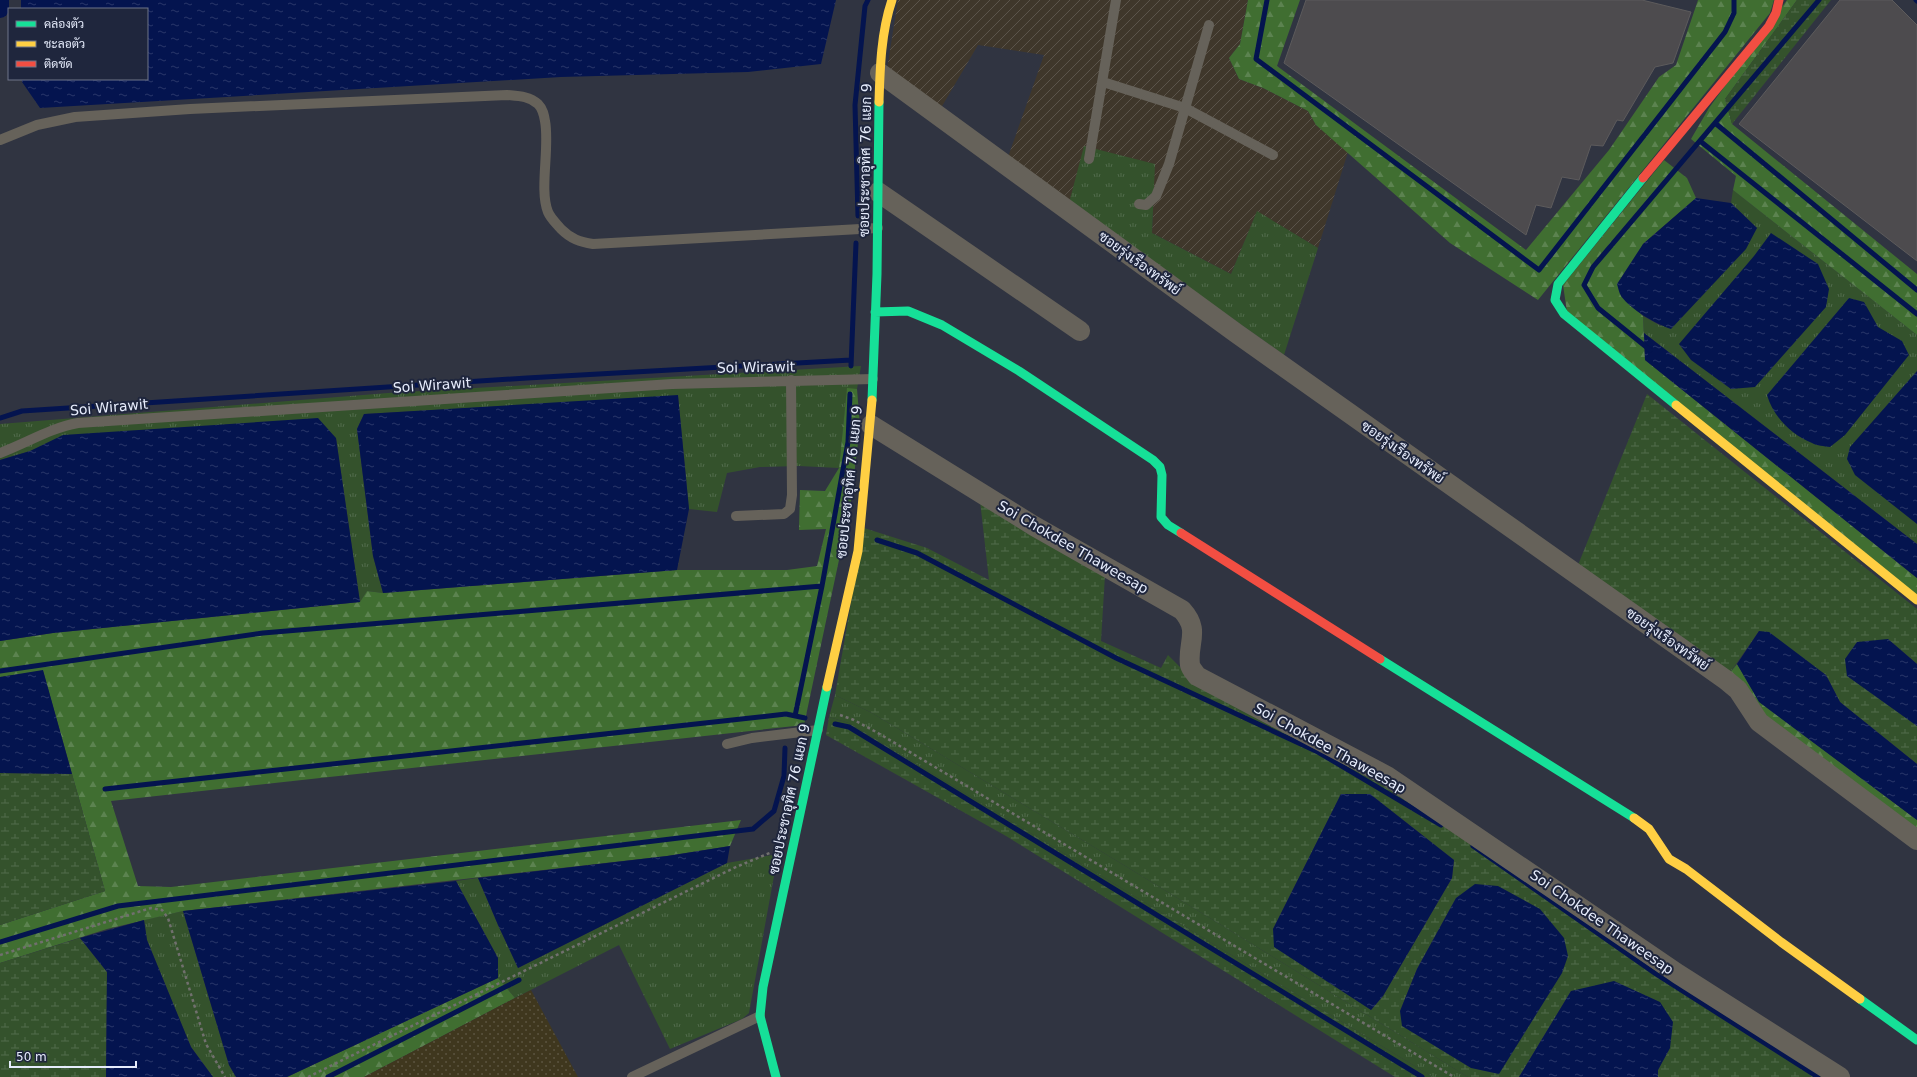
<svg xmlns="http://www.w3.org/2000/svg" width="1917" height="1077" viewBox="0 0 1917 1077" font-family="'DejaVu Sans',Sarabun,sans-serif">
<defs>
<pattern id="industrial-furrows" width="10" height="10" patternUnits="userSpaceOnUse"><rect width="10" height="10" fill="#3f372b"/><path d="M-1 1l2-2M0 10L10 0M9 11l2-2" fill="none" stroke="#5b544b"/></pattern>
<pattern id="grass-tufts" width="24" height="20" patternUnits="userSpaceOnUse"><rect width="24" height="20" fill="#34522c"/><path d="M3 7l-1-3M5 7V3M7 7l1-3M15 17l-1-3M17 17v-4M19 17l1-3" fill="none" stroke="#516b4c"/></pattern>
<pattern id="forest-firs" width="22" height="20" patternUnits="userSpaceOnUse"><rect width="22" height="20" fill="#406e31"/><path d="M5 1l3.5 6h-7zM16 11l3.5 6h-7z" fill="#5c8350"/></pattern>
<pattern id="wetland-marsh" width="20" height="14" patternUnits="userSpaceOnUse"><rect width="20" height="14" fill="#34522c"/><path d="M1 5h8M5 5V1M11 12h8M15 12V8" fill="none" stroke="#516b4c"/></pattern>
<pattern id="sand-dots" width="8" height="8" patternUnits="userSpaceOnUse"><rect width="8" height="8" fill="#3f371e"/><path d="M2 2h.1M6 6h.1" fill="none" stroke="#5b5440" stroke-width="1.8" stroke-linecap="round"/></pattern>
<pattern id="water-ripples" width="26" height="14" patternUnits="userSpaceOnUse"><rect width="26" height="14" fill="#04144f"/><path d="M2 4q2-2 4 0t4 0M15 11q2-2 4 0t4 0" fill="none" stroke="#293669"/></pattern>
</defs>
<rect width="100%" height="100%" fill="#303441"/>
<path fill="url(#industrial-furrows)" d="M898,0H1248L1240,44L1229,58L1239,79L1263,88L1308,111L1316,125L1348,152L1318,248L1257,212L1231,274L1152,233L1154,186L1069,203L1008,157L1044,55L978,45L941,108L887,69Z"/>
<path fill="url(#grass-tufts)" d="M1084,146L1155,164L1152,233L1231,274L1257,211L1318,248L1284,355L1069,203Z
M1733,190L1917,335V544L1644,333L1643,316L1661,326L1757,228L1731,203Z
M861,366L857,389H847L839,468L799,466L760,467L727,473L717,512L689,509L678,396L364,414L357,429L373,556L383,593L367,591L360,602L336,438L30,451L0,460V424L388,393Z
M835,695L872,713L1127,867L1468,1077H1433L849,723L829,717Z
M778,854L749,1013L742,1019L670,1049L619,945L515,998L498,978V958L456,881L478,878L498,925L518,968L727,863Z
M183,911L229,1065L236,1077H213L191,1047L147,940L144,920Z"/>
<path fill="url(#forest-firs)" d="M1248,0H1300L1277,66L1526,250L1609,150L1659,77L1676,65L1698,0H1774L1770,13L1538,300L1450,243L1316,125L1308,111L1263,88L1239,79L1229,58L1240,44Z
M1787,0H1797L1725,99L1732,124L1917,274V335L1733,190L1736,176L1691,139L1709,108Z
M1664,160L1687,178L1696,198L1643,244L1621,296L1643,316L1645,360L1917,578V595L1567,312L1563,285Z
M847,388L857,389L860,426L850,508L804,725L111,801L138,886L171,887L741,820L730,846L667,856L183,911L107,929L0,963V925L105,891L43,671L0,677V641L53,633L360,602L367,591L383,593L677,570H787L817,566L826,529L799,530L800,490L825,491L839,468Z
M1737,664L1760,702L1917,820V837L1758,715L1729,674Z
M498,978L515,998L364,1077H287Z"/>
<path fill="url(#wetland-marsh)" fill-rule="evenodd" d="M1797,0H1831L1732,124L1725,99Z
M1647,394L1917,609V664L1888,639L1914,723L1917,726V764L1840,702L1826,675L1759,631L1729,674L1578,565Z
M980,501L1105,575L1101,641L1161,668L1168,655L1183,670L1219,694L1437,816L1834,1077H1658V1070L1670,1048L1571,991L1519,1077H1468L1127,867L872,713L835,695L864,528L927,548L989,580ZM1341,794H1370L1454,860L1452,878L1383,996L1371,1010L1273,929ZM1456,898L1400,1011L1417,969Z
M829,717L849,723L1433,1077H1395L1006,836L826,735Z
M0,773L72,774L105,891L0,925Z
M80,938L107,972L106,1077H0V963Z"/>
<path fill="url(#sand-dots)" d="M531,990L578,1077H364L515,998Z"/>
<path fill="url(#water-ripples)" d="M21,0H836L821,64L748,72L561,77L40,108L22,82V79H147V9H21Z
M1696,198L1731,203L1757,228L1746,249L1671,329C1656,324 1631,310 1621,296C1619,293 1618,287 1617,284L1643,244Z
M1771,233L1818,264L1829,289L1826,307L1755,387L1731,389L1691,360L1679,344L1754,256Z
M1849,298L1864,302L1878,327L1902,341L1909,355L1845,435L1830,447C1824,446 1817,446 1812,443C1791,435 1773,416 1767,395Z
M1644,333L1917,544V578L1645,360Z
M1917,371V524L1855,475L1847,459L1850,447Z
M678,395L689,509L677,570L383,593L373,556L357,429L364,414Z
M318,418L336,438L360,602L53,633L0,641V460L30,451L63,435Z
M1759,631L1769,632L1826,675L1840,702L1917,764V820L1759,702L1737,664Z
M1888,639L1917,664V726L1847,676L1845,659L1857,642Z
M43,670L72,774L0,773V677Z
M1341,794H1370L1454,860L1452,878L1383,996L1371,1010L1274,947L1273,929Z
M730,846L727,863L518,968L498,925L478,878L667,856Z
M456,881L498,958V978L287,1077H236L229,1065L183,911Z
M1475,884L1498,886L1540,909L1564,938L1568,956L1562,973L1499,1074L1471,1068L1402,1026L1400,1011L1417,969L1456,898Z
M144,920L147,940L191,1047L213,1077H106L107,972L80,938Z
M1614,981L1660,1002L1673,1022L1670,1048L1658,1070V1077H1519L1571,991Z"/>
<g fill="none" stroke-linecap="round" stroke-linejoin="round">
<path stroke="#04144f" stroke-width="5" d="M1267,0L1256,59L1539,270L1725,32L1734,13V0
M1916,0L1917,1
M1715,123L1917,290
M1700,141L1917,314
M858,216L855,105L865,6L868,0
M1650,350L1598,308L1584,285L1593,267L1819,0
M851,366L856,243
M0,418L22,411L527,378L851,360
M877,540L917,553L1116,658L1318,752L1441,825
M0,671L263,633L822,586
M795,716L822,586L848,442L850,394
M835,724L849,727L1422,1077
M105,789L786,714L805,718
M1473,846L1656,974L1818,1077
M0,942L118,906L753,829L774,811L784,776L785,748
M328,1077L519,980"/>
<path stroke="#04144f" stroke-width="18" d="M0,9V0"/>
</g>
<path fill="#4d4b4e" stroke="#5d5b5c" d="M1306,0H1642L1691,12L1673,63L1655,67L1623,121L1617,120L1603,146L1591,145L1579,180L1562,177L1551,208L1536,205L1526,235L1284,63Z
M1840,0H1892L1917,25V261L1739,124Z"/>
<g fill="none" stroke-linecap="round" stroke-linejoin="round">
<path stroke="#71706e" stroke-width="2.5" stroke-dasharray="3 3" stroke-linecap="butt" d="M840,715L854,720L878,733L1454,1077
M0,955L151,908L162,910L168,918L206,1044L225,1077
M308,1077L736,867L772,852"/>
<path stroke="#66625a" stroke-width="10" d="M1103,82L1185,108L1273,155
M0,140L37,125L75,117L190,109L507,95C518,96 529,96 538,104C543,109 544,115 545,121C550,147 539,190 548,212C551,219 557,224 561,229C571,239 580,242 593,244L878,228
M1089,159L1116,0
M1139,204L1146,205L1156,196L1169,164L1209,25
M0,453C27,443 50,428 78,423L672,384L873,379
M736,516L784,514L790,509L792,495L791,380
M727,744L752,738L818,730
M632,1077L760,1016"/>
<path stroke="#66625a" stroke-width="20" d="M880,73L1236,333L1726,680L1738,690L1759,722L1917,840
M878,192L1080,331
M871,425L1034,526L1182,610C1201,631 1187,642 1190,665C1191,669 1195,673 1197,676L1387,776L1678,974L1840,1077"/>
<path stroke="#16e098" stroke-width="9" d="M1643,178L1558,284L1555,300L1564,314L1676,405
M875,312L908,311L942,325L1019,371L1153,460L1160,467L1162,475L1161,517L1168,525L1181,533
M872,400L877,274L879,102
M1380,659L1634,818
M1860,999L1917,1040
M776,1077L760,1016L763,987L827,687"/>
<path stroke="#ffcf43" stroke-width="9" d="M879,102C880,69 881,32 892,0
M1676,405L1917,600
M827,687L858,551L872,400
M1634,818L1649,829L1669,859L1686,869L1781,942L1860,999"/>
<path stroke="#f24e42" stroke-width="9" d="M1643,178L1769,26L1776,13L1779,0
M1181,533L1380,659"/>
</g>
<g text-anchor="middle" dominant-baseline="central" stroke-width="4" stroke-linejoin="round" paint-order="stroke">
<g font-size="14" fill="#e6ecfc" stroke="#1f263d">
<text transform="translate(865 160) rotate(-89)">ซอยประชาอุทิศ 76 แยก 9</text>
<text transform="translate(1140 263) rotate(36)">ซอยรุ่งเรืองทรัพย์</text>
<text transform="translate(756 367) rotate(-1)">Soi Wirawit</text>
<text transform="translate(432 385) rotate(-4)">Soi Wirawit</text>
<text transform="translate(109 407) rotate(-5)">Soi Wirawit</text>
<text transform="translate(1403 452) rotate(35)">ซอยรุ่งเรืองทรัพย์</text>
<text transform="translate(849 482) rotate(-84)">ซอยประชาอุทิศ 76 แยก 9</text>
<text transform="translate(1073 547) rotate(30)">Soi Chokdee Thaweesap</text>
<text transform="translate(1668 639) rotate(35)">ซอยรุ่งเรืองทรัพย์</text>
<text transform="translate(1330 748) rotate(29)">Soi Chokdee Thaweesap</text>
<text transform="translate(789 799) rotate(-78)">ซอยประชาอุทิศ 76 แยก 9</text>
<text transform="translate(1602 922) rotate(35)">Soi Chokdee Thaweesap</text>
</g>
</g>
<rect x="8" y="8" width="140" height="72" fill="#1f263d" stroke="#6f7589"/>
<rect x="16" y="21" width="20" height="6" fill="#16e098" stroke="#6f7589"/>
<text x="44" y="28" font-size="12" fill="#e6ecfc">คล่องตัว</text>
<rect x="16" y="41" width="20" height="6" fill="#ffcf43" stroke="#6f7589"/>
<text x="44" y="48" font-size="12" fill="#e6ecfc">ชะลอตัว</text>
<rect x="16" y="61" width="20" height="6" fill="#f24e42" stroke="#6f7589"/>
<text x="44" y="68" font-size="12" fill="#e6ecfc">ติดขัด</text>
<path d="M10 1061v6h126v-6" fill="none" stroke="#e6ecfc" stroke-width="2"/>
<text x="16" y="1061" font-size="12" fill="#e6ecfc" stroke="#1f263d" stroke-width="3" paint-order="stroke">50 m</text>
</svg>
